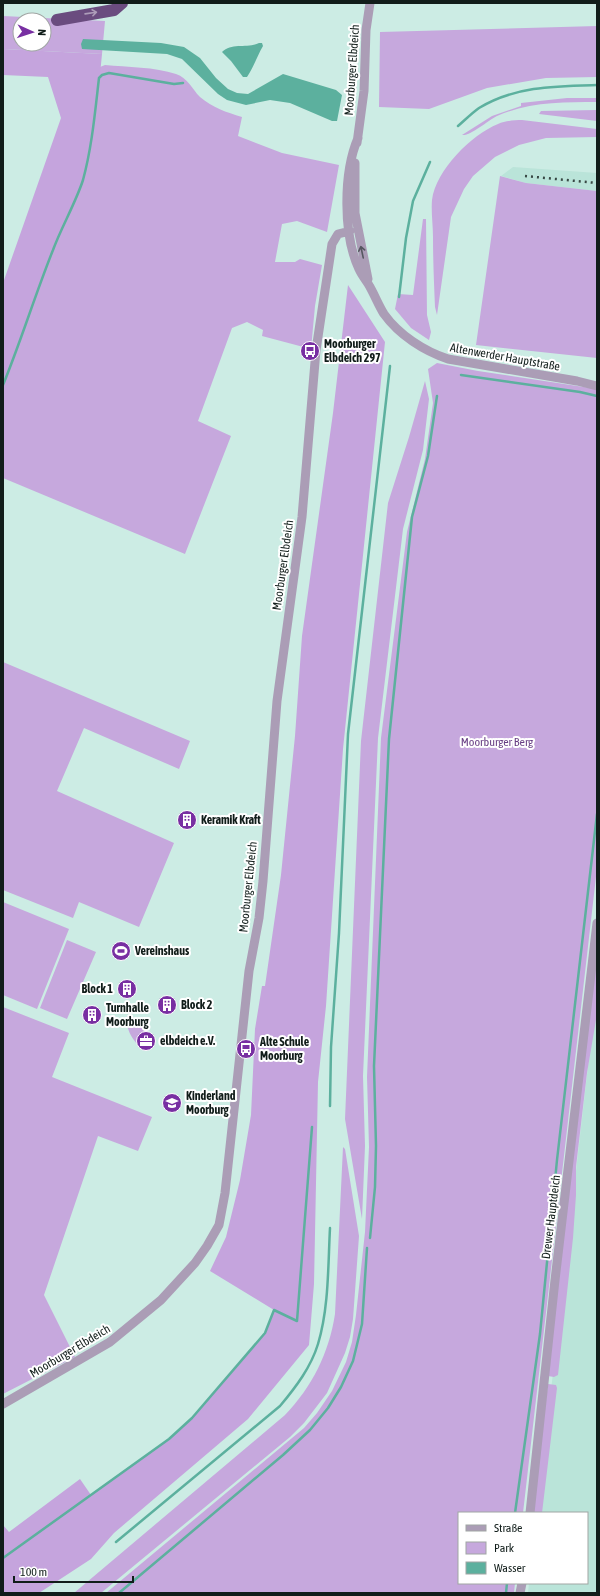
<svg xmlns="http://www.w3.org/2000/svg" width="600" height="1596" viewBox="0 0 600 1596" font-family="'Asap Condensed',sans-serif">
<rect width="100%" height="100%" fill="#ccece4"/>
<path fill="#bae4d9" d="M513,167L597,173V191L526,183L501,176Z
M597,987V1593H528L529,1583H587V1513H537Z"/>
<path fill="#c6a8dd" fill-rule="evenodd" d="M3,16L105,21L102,54L3,49ZM20,20H44V44H20Z
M597,26V77L546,78L487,88L429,109L379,107L380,32Z
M105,65C127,67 155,67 176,74C188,78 192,89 200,97C213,108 226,112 242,117L238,136L282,153L339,165L327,232L297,221L282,224L275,262H295L300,259L322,265L315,306L311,349L262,336L263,330L247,322L232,328L198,421L231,436L185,554L3,478V313L95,69Z
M567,98H597V102C563,102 528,102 497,116C487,121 471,136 462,135L492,116L521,106V103Z
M597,110V121L539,114L541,111Z
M522,120L597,129V137L546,138L519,145L495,157L473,176L464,189L451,217L437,315L435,307C434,284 433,260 433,237C433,225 431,212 432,200C436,170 471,135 498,124C505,121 514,120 522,120Z
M500,176L526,183L597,191V358L476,345Z
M423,219H426L427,315L431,332L429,340L411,328L395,309L398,294L413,295Z
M437,363L478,371L597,389V868L523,1513H459V1583H515L514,1593H106L304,1428L317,1413L332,1391L346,1362L352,1342L356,1315L365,1232L369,1147L367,1077L381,738L407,532L425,459L433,403L428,369Z
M425,381L429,399L423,450L403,529L378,738L363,1076L365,1146L362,1219L345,1119L361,741L388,503L409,437Z
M3,662L190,741L179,769L84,728L57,791L174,843L139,927L79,902L73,918L3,890Z
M3,902L69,929L37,1009L3,995Z
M597,939V1014L587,1073L576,1167V1195L573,1238L558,1375L554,1377L548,1376Z
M67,940L96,952L67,1019L40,1008Z
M3,1007L69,1033L52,1077L152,1117L138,1151L98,1136L44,1295L75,1357L3,1394Z
M127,1016L147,1024L138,1045C130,1036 126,1028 127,1016Z
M343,1147L345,1149L359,1236L353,1319L350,1337L345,1353L327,1393L304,1423L290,1437L101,1593H74L285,1415C312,1387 329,1353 335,1314Z
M548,1384L556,1385L557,1388L542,1513H532Z"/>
<path fill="#c5a4dd" d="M3,49L102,54C98,96 94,140 82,180C76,204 62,227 53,251C35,295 21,341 3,385V283L61,118L48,77L3,75Z
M348,285L385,342L343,749L326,1006L318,1082L314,1284L309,1345L248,1419L114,1533L91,1559L39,1593H3V1525L9,1532L80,1479L91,1495L169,1439L192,1418L265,1333L274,1310L210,1271L226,1237L240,1180L251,1115L255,1029L262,986H265L281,875L295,736L302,636L333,413Z"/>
<path fill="#5cb09e" d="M83,39L161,43L184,47L200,58L216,78L228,89L237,93L248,94L283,74L336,90L342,95L337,121H332L290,103L270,100L246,105L227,100L218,94L182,59L167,54L82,49L81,44Z
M259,43H262L263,46C257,56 254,67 247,77H243L231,61L222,52C232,42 247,49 259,43Z"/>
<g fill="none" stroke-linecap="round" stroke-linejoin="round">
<path stroke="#5cb09e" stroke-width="2.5" d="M458,126C465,120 472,113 479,108C515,86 556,86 597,85
M399,297L406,238L413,201L430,162
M461,375L580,392L597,396
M3,385C21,341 35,295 53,250C61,228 76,202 83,180C92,147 95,112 99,78L102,75L109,73L174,84L183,83
M330,1106L331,1047L339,933L348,734L390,366
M370,1238L375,1187L376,1146L374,1066L389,739L412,517L428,456L437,396
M515,1513L540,1334L557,1160L597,814
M116,1542L280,1406C296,1387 311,1367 318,1344C329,1308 328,1265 330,1228
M3,1558L169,1439L192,1418L265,1333L274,1310L297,1321L312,1127
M119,1593L283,1455L310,1430L328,1408L341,1387L353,1361L362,1324L367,1248
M506,1593L507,1583"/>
<path stroke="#ab9db6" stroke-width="9" d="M358,138C343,173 343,235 359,269C362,276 367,281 370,287C375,296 379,306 384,314C399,335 424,351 448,359L577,381L597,386
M357,143L364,91L366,30L370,3
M355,163V213L368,279
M3,1404L110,1342L161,1300L195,1263L207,1246L219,1225L225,1193L249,971L259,918L263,881L277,701L302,517L316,350L332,244L338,234L350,231
M530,1513L555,1280L597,923
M520,1593L522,1583"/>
<path stroke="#6a4c7f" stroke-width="12" d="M57,20L114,10L122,3"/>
<path stroke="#384844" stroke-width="2.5" stroke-dasharray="2 4" stroke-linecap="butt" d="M525,176L597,183"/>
</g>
<defs><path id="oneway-shaft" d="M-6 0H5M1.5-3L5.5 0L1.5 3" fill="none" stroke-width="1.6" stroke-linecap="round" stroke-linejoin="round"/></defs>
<use stroke="#ad9db9" href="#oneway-shaft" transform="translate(91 13) rotate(-8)"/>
<use stroke="#565760" href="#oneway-shaft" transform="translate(362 252) rotate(-102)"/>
<defs>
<symbol id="bus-disc" viewBox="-11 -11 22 22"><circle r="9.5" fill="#782fa2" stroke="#fff"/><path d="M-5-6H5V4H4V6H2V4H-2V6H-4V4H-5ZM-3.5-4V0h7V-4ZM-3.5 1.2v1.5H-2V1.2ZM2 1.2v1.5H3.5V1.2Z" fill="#fff"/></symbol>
<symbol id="building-disc" viewBox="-11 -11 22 22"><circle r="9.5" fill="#782fa2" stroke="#fff"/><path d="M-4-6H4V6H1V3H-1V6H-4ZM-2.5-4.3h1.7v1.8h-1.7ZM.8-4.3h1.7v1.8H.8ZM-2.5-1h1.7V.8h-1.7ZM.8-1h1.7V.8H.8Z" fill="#fff"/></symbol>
<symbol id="stadium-disc" viewBox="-11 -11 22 22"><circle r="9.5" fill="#782fa2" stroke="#fff"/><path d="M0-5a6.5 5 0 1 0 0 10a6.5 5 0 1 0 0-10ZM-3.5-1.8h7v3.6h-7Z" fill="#fff"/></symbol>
<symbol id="office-disc" viewBox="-11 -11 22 22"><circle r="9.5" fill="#782fa2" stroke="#fff"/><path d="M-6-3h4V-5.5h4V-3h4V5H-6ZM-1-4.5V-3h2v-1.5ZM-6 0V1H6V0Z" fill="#fff"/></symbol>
<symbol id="school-disc" viewBox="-11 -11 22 22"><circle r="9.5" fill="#782fa2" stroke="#fff"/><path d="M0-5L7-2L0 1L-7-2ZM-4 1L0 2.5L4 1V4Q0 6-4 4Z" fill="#fff"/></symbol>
</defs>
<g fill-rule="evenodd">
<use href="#bus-disc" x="299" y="340" width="22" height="22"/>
<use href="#building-disc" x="176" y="809" width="22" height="22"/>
<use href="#stadium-disc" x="110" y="940" width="22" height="22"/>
<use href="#building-disc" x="116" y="978" width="22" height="22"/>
<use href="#building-disc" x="156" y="994" width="22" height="22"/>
<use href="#building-disc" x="81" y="1004" width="22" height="22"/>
<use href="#office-disc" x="135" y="1030" width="22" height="22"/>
<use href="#bus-disc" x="235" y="1038" width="22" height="22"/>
<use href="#school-disc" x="161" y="1092" width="22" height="22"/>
</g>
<g text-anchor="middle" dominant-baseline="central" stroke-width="4" stroke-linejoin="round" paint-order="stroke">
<g font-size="12" fill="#111d1a" stroke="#fff">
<text transform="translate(352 70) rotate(-86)">Moorburger Elbdeich</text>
<text transform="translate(505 357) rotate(10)">Altenwerder Hauptstraße</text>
<text transform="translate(283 565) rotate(-82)">Moorburger Elbdeich</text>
<text transform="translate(248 887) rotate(-84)">Moorburger Elbdeich</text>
<text transform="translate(551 1217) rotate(-83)">Drewer Hauptdeich</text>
<text transform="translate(70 1351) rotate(-31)">Moorburger Elbdeich</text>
</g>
<g font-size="12" font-weight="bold" fill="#111d1a" stroke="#fff" text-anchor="start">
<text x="324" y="344">Moorburger<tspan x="324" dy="14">Elbdeich 297</tspan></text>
<text x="201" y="820">Keramik Kraft</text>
<text x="135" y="951">Vereinshaus</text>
<text x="113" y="989" text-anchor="end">Block 1</text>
<text x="181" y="1005">Block 2</text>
<text x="106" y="1008">Turnhalle<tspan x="106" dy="14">Moorburg</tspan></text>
<text x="160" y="1041">elbdeich e.V.</text>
<text x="260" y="1042">Alte Schule<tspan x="260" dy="14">Moorburg</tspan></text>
<text x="186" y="1096">Kinderland<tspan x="186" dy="14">Moorburg</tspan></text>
</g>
<g font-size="12" fill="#683f84" stroke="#fff">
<text x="497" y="742">Moorburger Berg</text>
</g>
</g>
<rect width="600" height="1596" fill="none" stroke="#111d1a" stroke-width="8"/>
<rect x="458" y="1512" width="130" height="72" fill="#ffffff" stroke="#a0a5a3"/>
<rect x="466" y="1525" width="20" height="6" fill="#ab9db6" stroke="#a0a5a3"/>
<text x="494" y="1532" font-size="12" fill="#111d1a">Straße</text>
<rect x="466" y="1542" width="20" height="12" fill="#c6a8dd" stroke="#a0a5a3"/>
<text x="494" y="1552" font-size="12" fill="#111d1a">Park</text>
<rect x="466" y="1562" width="20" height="12" fill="#5cb09e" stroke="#a0a5a3"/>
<text x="494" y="1572" font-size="12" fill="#111d1a">Wasser</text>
<g transform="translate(32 32) rotate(93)"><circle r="19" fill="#ffffff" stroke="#a0a5a3"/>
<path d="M0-3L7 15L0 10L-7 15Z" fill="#782fa2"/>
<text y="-6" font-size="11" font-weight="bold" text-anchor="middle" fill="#111d1a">N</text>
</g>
<path d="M14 1576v6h119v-6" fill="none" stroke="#111d1a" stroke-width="2"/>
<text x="20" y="1576" font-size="12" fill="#111d1a" stroke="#ffffff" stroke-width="3" paint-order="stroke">100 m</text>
</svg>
